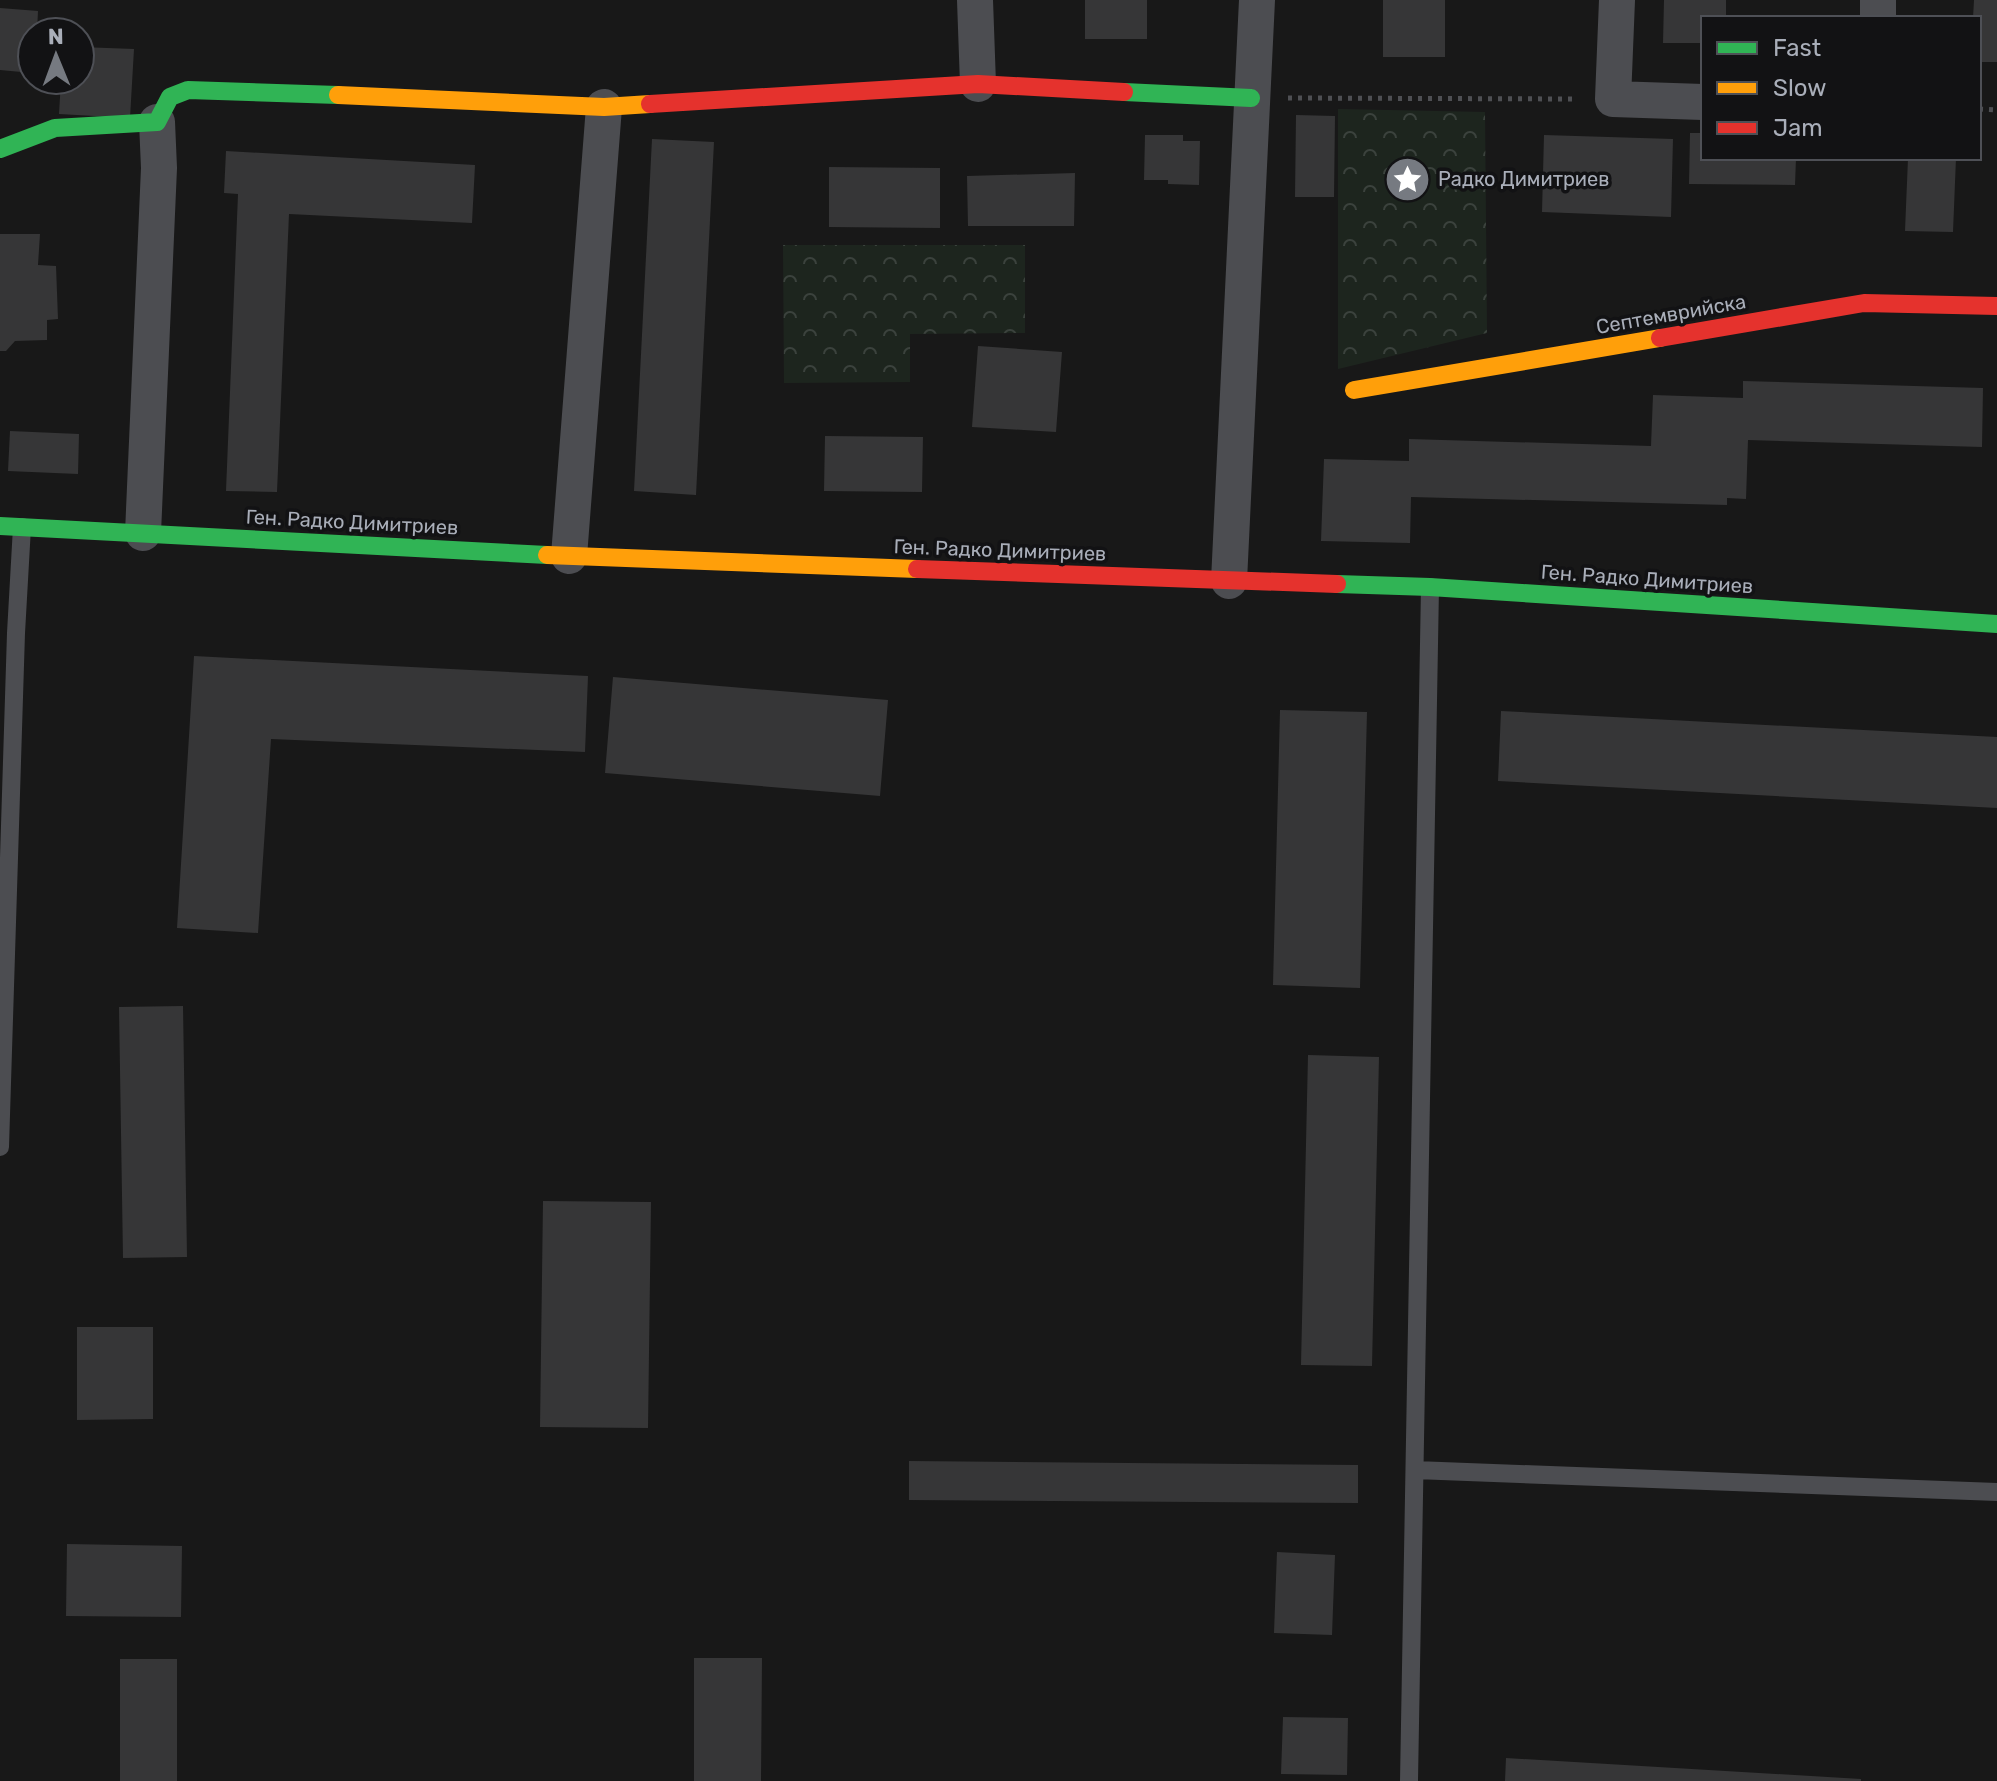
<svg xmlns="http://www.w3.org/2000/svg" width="1997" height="1781" viewBox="0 0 1997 1781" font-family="Rubik,sans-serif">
<defs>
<pattern id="forest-crowns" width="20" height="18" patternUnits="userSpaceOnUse" patternTransform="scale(2)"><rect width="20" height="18" fill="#1d251e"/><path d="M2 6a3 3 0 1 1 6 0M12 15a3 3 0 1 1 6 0" fill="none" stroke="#3b423d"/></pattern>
</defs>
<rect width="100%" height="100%" fill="#181818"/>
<path fill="url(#forest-crowns)" d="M1338,109L1485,112L1487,333L1338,369Z
M783,245H1025V333L910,334V382L784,383Z"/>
<path fill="#363637" d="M1085,0H1147V39H1085Z
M1383,0H1445V57H1383Z
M1664,0H1726V18H1703V43H1663Z
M1974,0H1997V62H1979V18H1973Z
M0,8L38,11L37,32H32V73L0,70Z
M80,47L134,49L130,118L59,114L61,80H80Z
M1296,115L1335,116L1334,197H1295Z
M1690,133H1703V158H1796L1795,185L1689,184Z
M1145,135H1183V141H1200L1199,185L1168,184V180H1144Z
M1544,135L1673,139L1671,217L1542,212Z
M652,139L714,142L696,495L634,491Z
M226,151L475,165L472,223L289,214L277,492L226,491L238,194L224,193Z
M1908,158H1956L1953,232L1905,231Z
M829,167L940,168V228L829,227Z
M1075,173L1074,226H968L967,176Z
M0,234H40L38,265L56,266L58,319L47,320V340L15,341L6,351H0Z
M978,346L1062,352L1056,432L972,427Z
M1743,381L1983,388L1982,447L1748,440L1746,499L1727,498V505L1411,497L1410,543L1321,541L1324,459L1409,461V439L1651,446L1653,395L1743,398Z
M10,431L79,434L78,474L8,471Z
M825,436L923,437L922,492L824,491Z
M194,656L588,676L585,752L271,739L258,933L177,928Z
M613,677L888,700L880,796L605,773Z
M1280,710L1367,712L1360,988L1273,985Z
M1501,711L1997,737V808L1498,781Z
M183,1006L187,1257L123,1258L119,1007Z
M1308,1055L1379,1057L1372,1366L1301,1365Z
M543,1201L651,1202L648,1428L540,1427Z
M77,1327H153V1419L77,1420Z
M909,1461L1358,1465V1503L909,1500Z
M67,1544L182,1546L181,1617L66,1616Z
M1277,1552L1335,1555L1332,1635L1274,1633Z
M694,1658H762L761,1781H694Z
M120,1659H177V1781H120Z
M1283,1717L1348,1718L1347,1775L1281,1774Z
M1506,1758L1861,1779V1781H1505Z"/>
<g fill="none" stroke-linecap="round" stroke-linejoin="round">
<path stroke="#4e4f53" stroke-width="5" stroke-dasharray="4 6" stroke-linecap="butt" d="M1288,98L1578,99
M1979,109L1997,110"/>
<path stroke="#4c4d51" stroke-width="18" d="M0,1147L16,633L22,527
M1415,1470L1997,1492
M1409,1781L1430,587"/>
<path stroke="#4c4d51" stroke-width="36" d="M975,0L978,84
M1617,0L1613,99L1703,102
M1878,18V0
M143,533L159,168L157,122
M569,556L604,107
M1229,581L1257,0"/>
<path stroke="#30b455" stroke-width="18" d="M1124,92L1251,98
M0,149L55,128L157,122L170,97L188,90L338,95
M0,526L547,555
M1337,584L1430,587L1997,624"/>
<path stroke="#ff9f0a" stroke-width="18" d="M338,95L604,107L650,104
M1354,390L1660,338
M547,555L917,569"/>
<path stroke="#e5322d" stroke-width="18" d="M650,104L978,84L1124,92
M1660,338L1864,303L1997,306
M917,569L1337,584"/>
</g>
<defs>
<symbol id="sight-disc" viewBox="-11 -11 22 22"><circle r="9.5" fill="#767a81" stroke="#121214"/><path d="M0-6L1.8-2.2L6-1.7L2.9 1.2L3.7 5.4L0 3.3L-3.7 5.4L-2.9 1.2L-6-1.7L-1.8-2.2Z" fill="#fff"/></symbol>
</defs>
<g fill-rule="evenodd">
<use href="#sight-disc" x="1382" y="154" width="51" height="51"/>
</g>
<g text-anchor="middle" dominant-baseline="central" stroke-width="7" stroke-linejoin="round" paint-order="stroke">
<g font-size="20" fill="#a9aeb9" stroke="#121214" text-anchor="start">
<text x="1438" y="179">Радко Димитриев</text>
</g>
<g font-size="20" fill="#a9aeb9" stroke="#121214">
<text transform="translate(1671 314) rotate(-10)">Септемврийска</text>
<text transform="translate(352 522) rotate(3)">Ген. Радко Димитриев</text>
<text transform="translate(1000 550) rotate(2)">Ген. Радко Димитриев</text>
<text transform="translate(1647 579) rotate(4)">Ген. Радко Димитриев</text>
</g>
</g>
<rect x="1701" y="16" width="280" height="144" fill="#121214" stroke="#4e5056" stroke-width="2"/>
<rect x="1717" y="42" width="40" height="12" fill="#30b455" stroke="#4e5056" stroke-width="2"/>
<text x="1773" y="56" font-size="24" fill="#a9aeb9">Fast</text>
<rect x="1717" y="82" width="40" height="12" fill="#ff9f0a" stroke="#4e5056" stroke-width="2"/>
<text x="1773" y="96" font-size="24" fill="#a9aeb9">Slow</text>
<rect x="1717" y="122" width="40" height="12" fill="#e5322d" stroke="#4e5056" stroke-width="2"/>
<text x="1773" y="136" font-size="24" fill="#a9aeb9">Jam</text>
<g transform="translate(56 56) rotate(359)"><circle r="38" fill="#121214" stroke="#4e5056" stroke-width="2"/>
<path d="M0-6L14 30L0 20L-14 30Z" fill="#767a81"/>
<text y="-12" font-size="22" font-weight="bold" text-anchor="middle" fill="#a9aeb9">N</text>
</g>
</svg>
